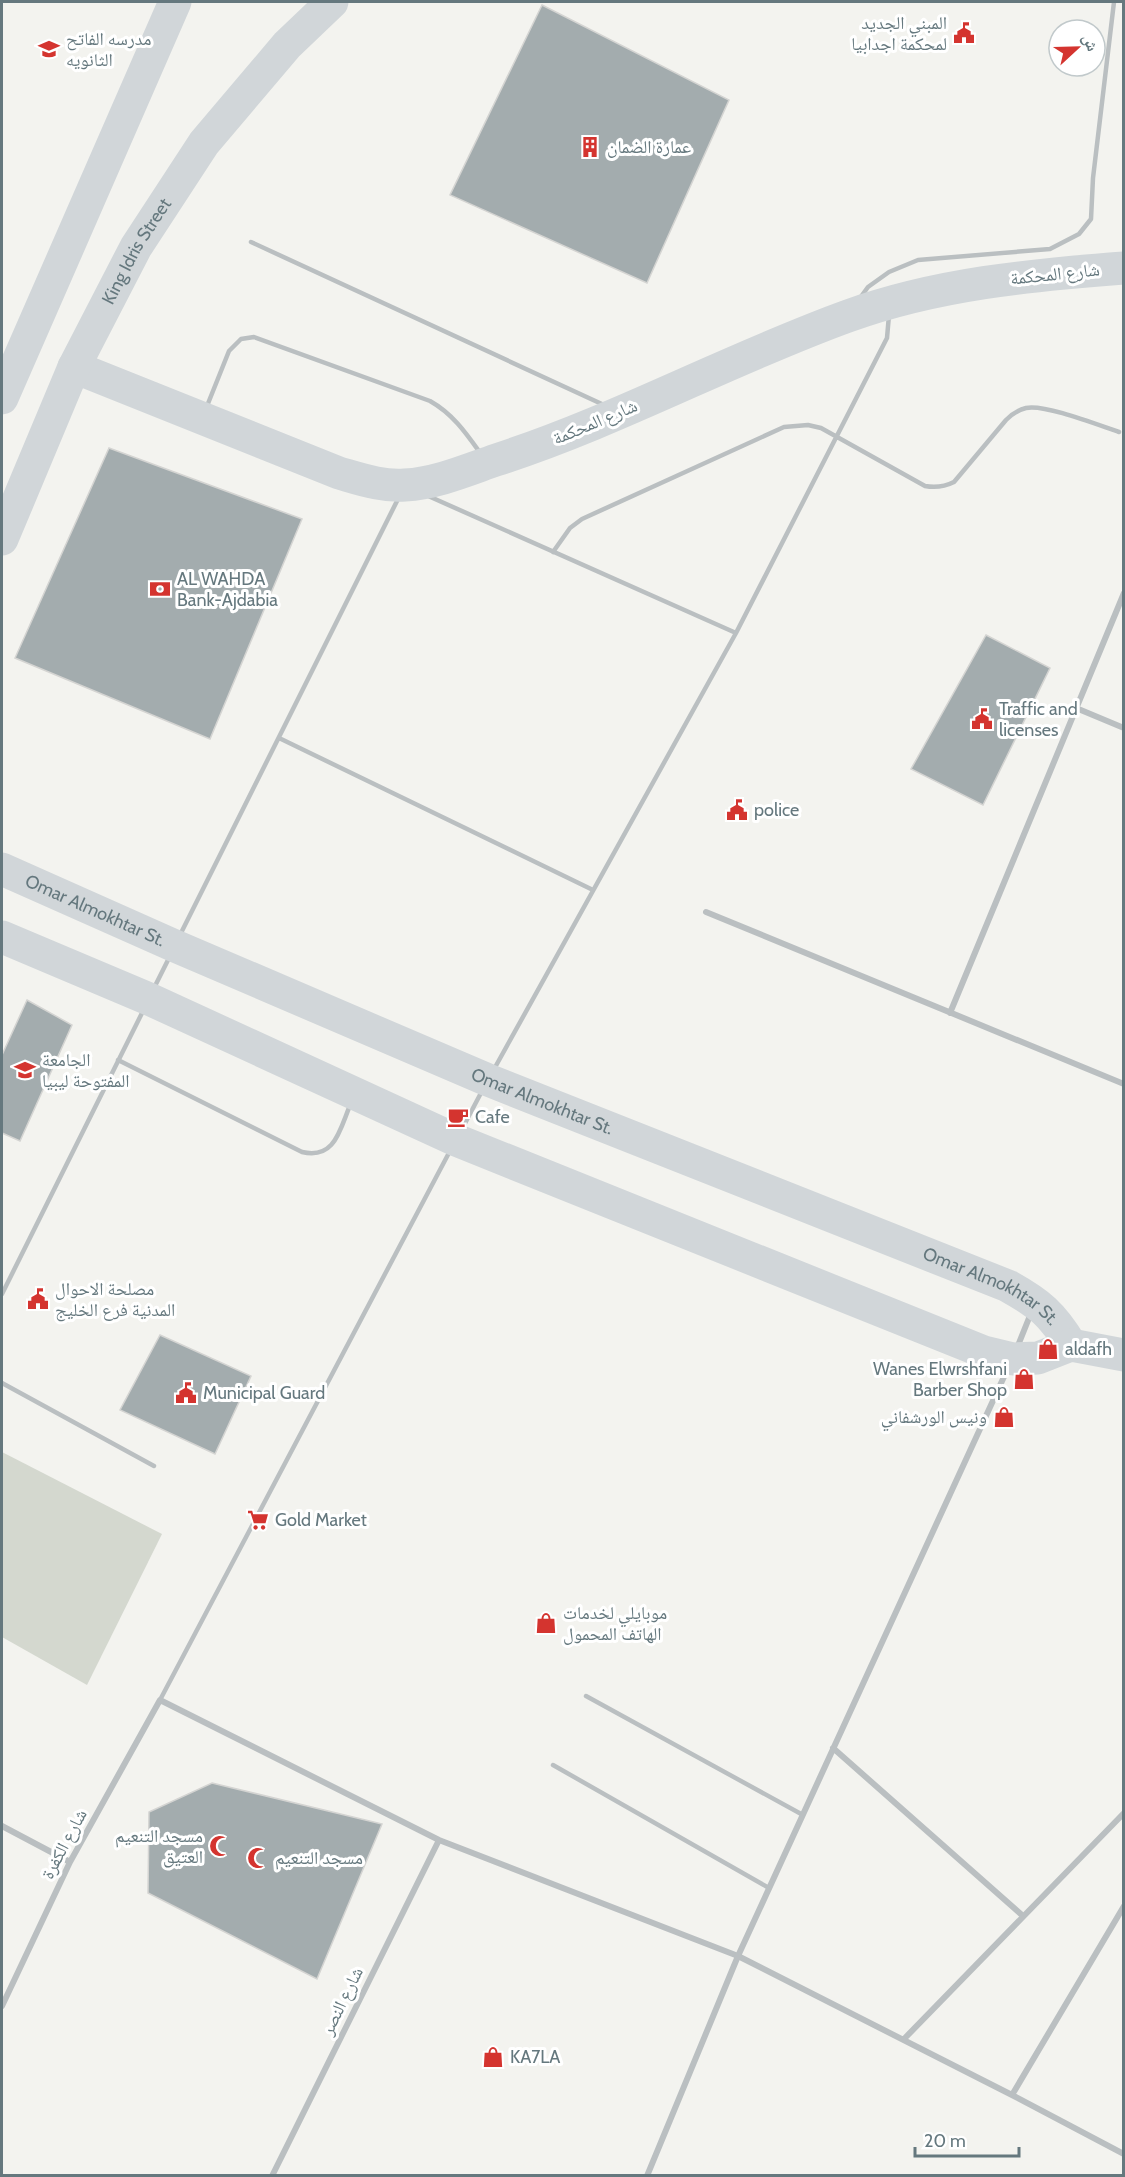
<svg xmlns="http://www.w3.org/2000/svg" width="1125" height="2177" viewBox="0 0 1125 2177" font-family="Cabin,'Noto Naskh Arabic',sans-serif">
<rect width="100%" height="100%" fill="#f3f3ef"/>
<path fill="#d4d8cf" d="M2,1452L162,1534L87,1685L2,1637Z"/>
<path fill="#a3acae" stroke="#d4d4d2" stroke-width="1.5" d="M542,5L729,100L647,283L450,195Z
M109,448L302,519L210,739L15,658Z
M986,635L1050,668L983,805L911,769Z
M27,1000L72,1025L20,1141L2,1133V1055Z
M160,1335L251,1376L215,1454L120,1410Z
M212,1783L382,1824L317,1979L148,1893L149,1812Z"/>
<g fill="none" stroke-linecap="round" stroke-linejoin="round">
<path stroke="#babfc1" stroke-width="4.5" d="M251,242L604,405
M860,298L868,287L889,272L918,260L1050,249L1079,234L1091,219L1093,178L1114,2
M207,406L229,351L241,339L254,337L430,401C453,414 466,433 481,454
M426,495L736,633
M553,552L570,528L582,519L784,427L808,425L821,428L925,486C936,488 944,487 954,482L1006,420C1012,414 1018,410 1026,408C1045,404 1098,425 1119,432
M279,738L593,890
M179,937L398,499
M154,988L169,958
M118,1060L302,1152C336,1160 340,1128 351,1103
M493,1071L736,633L887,338L889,315
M462,1129L482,1091
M2,1294L144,1009
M2,1383L154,1466
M586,1696L803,1815
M160,1700L451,1149
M553,1765L769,1888"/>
<path stroke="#babfc1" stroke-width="6" d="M1076,708L1124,728
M706,912L1124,1084
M950,1013L1124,593
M1017,1348L1031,1313
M833,1748L1023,1916
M2,1826L70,1862
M2,2006L70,1862L160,1700L439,1840L738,1956L1012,2095L1124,2154
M904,2039L1124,1813
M1012,2095L1124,1906
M272,2176L439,1840
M647,2176L738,1956L1008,1368"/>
<g stroke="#d1d6d9" stroke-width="33">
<path d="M74,367L339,473C360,479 383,487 405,485C437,483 467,470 496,460C617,421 729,359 848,316C936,284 1031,275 1124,268"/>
<path id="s1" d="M2,869L175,946L488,1080L1008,1286C1040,1304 1052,1314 1071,1345"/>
<path d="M2,937L149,999L456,1140L984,1352L1013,1359L1038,1358L1071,1345L1124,1355"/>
</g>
<g stroke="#d1d6d9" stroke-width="33">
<path d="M2,398L175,2"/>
<path id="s2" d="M2,539L74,367L136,247L204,143L287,45L332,2"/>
</g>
</g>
<defs>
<symbol id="civic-bare" viewBox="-9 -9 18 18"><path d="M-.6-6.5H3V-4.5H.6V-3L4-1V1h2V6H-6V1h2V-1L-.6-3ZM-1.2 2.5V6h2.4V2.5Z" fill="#d4342f" stroke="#fff" stroke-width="2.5" paint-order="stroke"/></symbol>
<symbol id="school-bare" viewBox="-9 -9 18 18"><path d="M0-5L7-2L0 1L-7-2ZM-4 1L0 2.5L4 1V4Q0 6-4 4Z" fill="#d4342f" stroke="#fff" stroke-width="2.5" paint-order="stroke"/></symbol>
<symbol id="building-bare" viewBox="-9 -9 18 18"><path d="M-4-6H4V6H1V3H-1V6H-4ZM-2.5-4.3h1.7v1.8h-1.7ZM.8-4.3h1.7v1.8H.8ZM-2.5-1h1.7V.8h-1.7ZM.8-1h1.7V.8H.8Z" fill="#d4342f" stroke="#fff" stroke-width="2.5" paint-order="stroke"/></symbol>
<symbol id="bank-bare" viewBox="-9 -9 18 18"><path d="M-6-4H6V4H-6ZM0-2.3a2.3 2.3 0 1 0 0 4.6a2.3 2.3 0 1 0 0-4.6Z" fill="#d4342f" stroke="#fff" stroke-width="2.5" paint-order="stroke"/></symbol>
<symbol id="cafe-bare" viewBox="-9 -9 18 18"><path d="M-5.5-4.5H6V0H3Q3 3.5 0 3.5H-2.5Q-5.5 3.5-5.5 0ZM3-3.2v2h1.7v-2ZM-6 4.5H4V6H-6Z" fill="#d4342f" stroke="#fff" stroke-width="2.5" paint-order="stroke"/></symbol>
<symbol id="shop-bare" viewBox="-9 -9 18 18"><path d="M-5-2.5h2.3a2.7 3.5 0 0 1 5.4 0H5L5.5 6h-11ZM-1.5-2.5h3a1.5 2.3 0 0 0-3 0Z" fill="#d4342f" stroke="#fff" stroke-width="2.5" paint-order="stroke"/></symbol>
<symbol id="supermarket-bare" viewBox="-9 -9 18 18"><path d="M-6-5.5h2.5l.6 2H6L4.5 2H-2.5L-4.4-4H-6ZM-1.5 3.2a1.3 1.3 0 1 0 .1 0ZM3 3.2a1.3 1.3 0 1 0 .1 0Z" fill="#d4342f" stroke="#fff" stroke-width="2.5" paint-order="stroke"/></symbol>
<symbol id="mosque-bare" viewBox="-9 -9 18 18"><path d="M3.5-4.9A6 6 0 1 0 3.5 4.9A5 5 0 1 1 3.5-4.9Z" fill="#d4342f" stroke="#fff" stroke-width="2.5" paint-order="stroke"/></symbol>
</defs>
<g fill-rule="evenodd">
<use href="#civic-bare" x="949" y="18" width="30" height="30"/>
<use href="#school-bare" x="34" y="34" width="30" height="30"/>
<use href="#building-bare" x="575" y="132" width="30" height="30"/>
<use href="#bank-bare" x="145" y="574" width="30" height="30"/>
<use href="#civic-bare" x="967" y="704" width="30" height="30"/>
<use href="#civic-bare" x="722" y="795" width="30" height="30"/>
<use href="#school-bare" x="10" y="1055" width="30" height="30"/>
<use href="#cafe-bare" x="443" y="1102" width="30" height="30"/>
<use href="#civic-bare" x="23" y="1284" width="30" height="30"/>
<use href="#shop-bare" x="1033" y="1334" width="30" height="30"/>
<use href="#shop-bare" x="1009" y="1364" width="30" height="30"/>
<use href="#civic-bare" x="171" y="1378" width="30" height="30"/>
<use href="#shop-bare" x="989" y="1402" width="30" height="30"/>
<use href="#supermarket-bare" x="243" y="1505" width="30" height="30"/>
<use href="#shop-bare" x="531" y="1608" width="30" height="30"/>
<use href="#mosque-bare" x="205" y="1831" width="30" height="30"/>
<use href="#mosque-bare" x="243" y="1843" width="30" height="30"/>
<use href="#shop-bare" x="478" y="2042" width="30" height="30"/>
</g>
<g text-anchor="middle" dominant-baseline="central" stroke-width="6" stroke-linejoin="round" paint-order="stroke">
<g font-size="18" fill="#65787e" stroke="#fff" text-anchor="start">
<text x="947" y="23" text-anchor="end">المبني الجديد<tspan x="947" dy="21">لمحكمة اجدابيا</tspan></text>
<text x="66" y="39">مدرسه الفاتح<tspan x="66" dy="21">الثانويه</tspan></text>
<text x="607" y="147">عمارة الضمان</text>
<text x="177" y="579">AL WAHDA<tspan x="177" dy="21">Bank-Ajdabia</tspan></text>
<text x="999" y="709">Traffic and<tspan x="999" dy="21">licenses</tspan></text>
<text x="754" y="810">police</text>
<text x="42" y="1060">الجامعة<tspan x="42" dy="21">المفتوحة ليبيا</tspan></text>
<text x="475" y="1117">Cafe</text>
<text x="55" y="1289">مصلحة الاحوال<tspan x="55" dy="21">المدنية فرع الخليج</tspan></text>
<text x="1065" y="1349">aldafh</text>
<text x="1007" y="1369" text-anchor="end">Wanes Elwrshfani<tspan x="1007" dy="21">Barber Shop</tspan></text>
<text x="203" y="1393">Municipal Guard</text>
<text x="987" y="1417" text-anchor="end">ونيس الورشفاني</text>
<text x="275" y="1520">Gold Market</text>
<text x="563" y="1613">موبايلي لخدمات<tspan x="563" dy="21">الهاتف المحمول</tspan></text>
<text x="203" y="1836" text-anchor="end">مسجد التنعيم<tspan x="203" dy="21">العتيق</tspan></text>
<text x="275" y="1858">مسجد التنعيم</text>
<text x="510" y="2057">KA7LA</text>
</g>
<g font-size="18" fill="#65787e" stroke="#fff">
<text stroke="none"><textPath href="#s2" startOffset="318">King Idris Street</textPath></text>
<text transform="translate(1055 274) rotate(-6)">شارع المحكمة</text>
<text transform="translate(595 422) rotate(-23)">شارع المحكمة</text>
<text stroke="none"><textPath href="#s1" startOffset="102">Omar Almokhtar St.</textPath></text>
<text stroke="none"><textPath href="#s1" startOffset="588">Omar Almokhtar St.</textPath></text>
<text stroke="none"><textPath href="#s1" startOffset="1074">Omar Almokhtar St.</textPath></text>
<text transform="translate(64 1844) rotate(-62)">شارع الكفرة</text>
<text transform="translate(342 2001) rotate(-64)">شارع النصر</text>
</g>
</g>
<rect width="1125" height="2177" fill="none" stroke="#65787e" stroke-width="6"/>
<g transform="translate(1077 48) rotate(68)"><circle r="28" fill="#ffffff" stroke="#c1c9cb" stroke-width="1.5"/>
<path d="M0-4.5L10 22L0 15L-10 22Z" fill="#d4342f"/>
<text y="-9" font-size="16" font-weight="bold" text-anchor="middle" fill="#65787e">ش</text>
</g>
<path d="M915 2147v9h104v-9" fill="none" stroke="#65787e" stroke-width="3"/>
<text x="924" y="2147" font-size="18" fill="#65787e" stroke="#ffffff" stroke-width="4.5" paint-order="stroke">20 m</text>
</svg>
